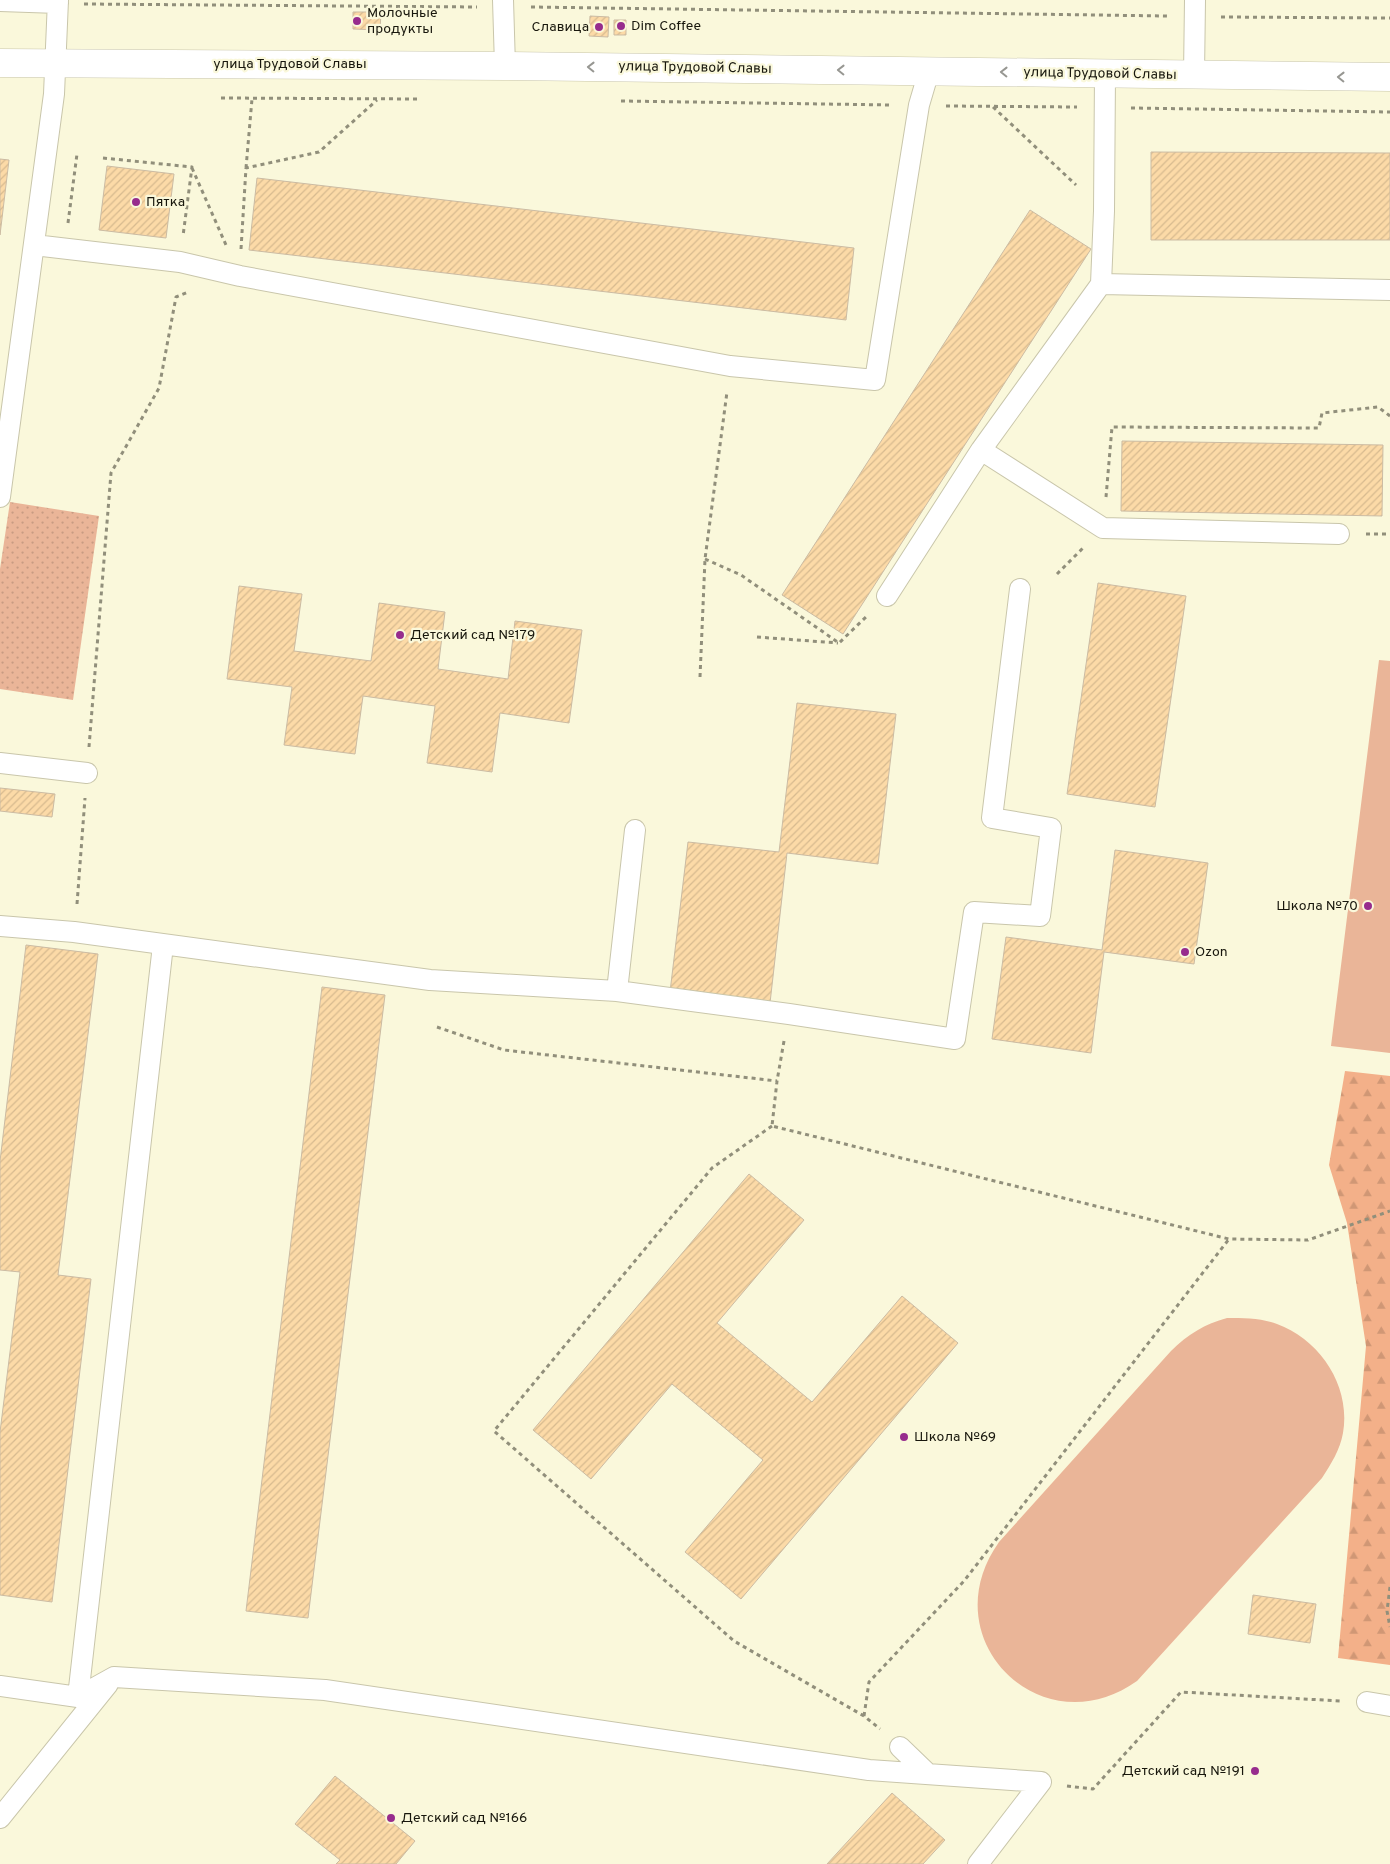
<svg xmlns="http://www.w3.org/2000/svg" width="1390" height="1864" viewBox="0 0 1390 1864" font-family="Overpass,sans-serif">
<defs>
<pattern id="forest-firs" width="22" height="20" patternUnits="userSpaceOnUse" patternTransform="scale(1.25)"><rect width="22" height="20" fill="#f3b089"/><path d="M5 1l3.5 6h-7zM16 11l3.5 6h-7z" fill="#d09775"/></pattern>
<pattern id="park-dots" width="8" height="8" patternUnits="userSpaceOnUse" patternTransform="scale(1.25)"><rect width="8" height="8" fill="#eab598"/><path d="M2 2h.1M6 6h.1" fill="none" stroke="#c89b82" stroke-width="1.8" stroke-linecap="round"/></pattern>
<pattern id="building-hatch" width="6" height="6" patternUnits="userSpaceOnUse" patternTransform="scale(1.25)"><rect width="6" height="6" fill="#fcdaa7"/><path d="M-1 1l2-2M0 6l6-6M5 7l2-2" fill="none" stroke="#d7ba8f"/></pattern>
</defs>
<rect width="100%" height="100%" fill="#faf8db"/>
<path fill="#eab598" d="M1379,660L1390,661V1053L1331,1046Z
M1227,1318C1244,1318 1261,1318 1277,1324C1321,1340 1351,1387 1343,1433C1340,1450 1331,1464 1322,1478L1137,1681C1042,1749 930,1639 999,1542L1171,1351C1188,1334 1205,1324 1227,1318Z"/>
<path fill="url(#forest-firs)" d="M1345,1071L1390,1076V1665L1338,1658L1366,1346L1347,1223L1329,1165Z"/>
<path fill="url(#park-dots)" d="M10,502L99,516L73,700L0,689V569Z"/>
<path fill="url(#building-hatch)" stroke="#cbbba3" d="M353,12H381L380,30L353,29Z
M590,16L609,17L608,37L589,36Z
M614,20H626V35H614Z
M1151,152L1390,153V240H1151Z
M0,159L9,160L0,235Z
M107,166L174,174L166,238L99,230Z
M257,178L854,248L846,320L249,250Z
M1030,210L1091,249L843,634L782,595Z
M1122,441L1383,445L1382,516L1121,511Z
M1098,583L1186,596L1155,807L1067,794Z
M239,586L302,594L294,651L371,661L379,603L445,612L438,669L508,679L515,621L582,630L569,723L500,713L492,772L427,763L435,706L363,696L355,754L284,745L292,687L227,679Z
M797,703L896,714L878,864L787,853L770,1003L670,992L688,842L779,852Z
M0,788L55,794L52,817L0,811Z
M1115,850L1208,863L1194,964L1104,952L1091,1053L992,1039L1006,937L1102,950Z
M26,945L98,954L58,1275L91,1279L52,1602L0,1595V1432L20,1272L0,1270V1161Z
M322,987L385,995L308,1618L246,1611Z
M749,1174L804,1220L717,1323L812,1402L902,1296L958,1343L741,1599L685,1552L763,1460L672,1384L591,1479L533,1430Z
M1253,1595L1316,1604L1310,1643L1248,1634Z
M335,1776L415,1841L396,1864H336L340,1860L295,1824Z
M892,1793L945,1840L923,1864H827Z"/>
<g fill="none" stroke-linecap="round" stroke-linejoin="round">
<defs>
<path id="service" d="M503,0L505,66
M0,1L58,3
M1194,75L1195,0
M34,245L180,262L240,276L730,366L875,380L919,105L929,71
M1101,284L1390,290
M981,450L1103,528L1339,534
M0,497L54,94L58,0
M887,596L981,450L1101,284L1104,211L1105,74
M0,763L87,773
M0,926L74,932L430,980L617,991L789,1014L955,1039L974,912L1040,916L1051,828L992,818L1020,589
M617,991L635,830
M0,1686L78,1697L114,1677L325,1690L869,1770L1041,1782L978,1864
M78,1697L163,945
M1367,1702L1390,1706
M900,1747L928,1774
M0,1818L108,1684"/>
<path id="tertiary" d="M0,63L505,66L1390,77"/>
</defs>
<use href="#service" stroke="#c9c6ab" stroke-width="22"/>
<use href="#tertiary" stroke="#c9c6ab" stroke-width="29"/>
<path stroke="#918f7b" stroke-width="3" stroke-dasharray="4 4" stroke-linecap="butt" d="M84,4L477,7
M531,7L1167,16
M1221,17L1390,18
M221,98L419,99
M621,101L892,105
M946,106L1077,107
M993,107L1076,185
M1131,108L1390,112
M103,158L192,167L183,236
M192,168L226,245
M246,168L252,99
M68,223L77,154
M241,249L246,168L319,152L377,100
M1106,497L1112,427L1319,428L1322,413L1378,407L1390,416
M1366,534H1390
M705,559L741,575L839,643L868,615
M1057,574L1083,548
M757,637L838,643
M700,677L705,559L727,392
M89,747L111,473L159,388L176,297L188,292
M77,904L85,798
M437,1027L504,1050L777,1081
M784,1041L777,1081L772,1126L1229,1239L1308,1240L1390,1211
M772,1126L712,1168L494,1431L734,1641L864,1716L880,1729
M1390,1587L1387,1611L1390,1627
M864,1716L869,1682L964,1581L1229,1239
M1067,1786L1093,1789L1181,1692L1340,1701"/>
<use href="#service" stroke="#fff" stroke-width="20"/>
<use href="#tertiary" stroke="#fff" stroke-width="28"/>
</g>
<defs><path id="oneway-chevron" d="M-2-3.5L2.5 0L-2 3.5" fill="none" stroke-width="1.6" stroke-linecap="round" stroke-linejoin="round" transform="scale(1.25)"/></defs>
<g stroke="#979792">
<use href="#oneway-chevron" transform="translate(591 67) rotate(-179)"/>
<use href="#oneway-chevron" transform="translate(841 70) rotate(-179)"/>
<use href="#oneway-chevron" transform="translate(1004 72) rotate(-179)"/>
<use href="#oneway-chevron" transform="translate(1341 77) rotate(-179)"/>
</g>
<g fill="#972c8d" stroke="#faf8db" stroke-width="2">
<circle cx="357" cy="21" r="5"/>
<circle cx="621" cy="26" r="5"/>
<circle cx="599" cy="27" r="5"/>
<circle cx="136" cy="202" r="5"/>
<circle cx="400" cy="635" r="5"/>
<circle cx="1368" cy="906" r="5"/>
<circle cx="1185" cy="952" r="5"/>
<circle cx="904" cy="1437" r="5"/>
<circle cx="1255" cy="1771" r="5"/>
<circle cx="391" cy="1818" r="5"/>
</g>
<g text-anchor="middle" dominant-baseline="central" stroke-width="4.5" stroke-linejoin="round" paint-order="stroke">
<g font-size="14" fill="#18170d" stroke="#faf8db" text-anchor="start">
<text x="367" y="13">Молочные<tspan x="367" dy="16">продукты</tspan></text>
<text x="631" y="26">Dim Coffee</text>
<text x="589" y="27" text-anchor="end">Славица</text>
<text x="146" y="202">Пятка</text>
<text x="410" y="635">Детский сад №179</text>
<text x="1358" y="906" text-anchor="end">Школа №70</text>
<text x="1195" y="952">Ozon</text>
<text x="914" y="1437">Школа №69</text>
<text x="1245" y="1771" text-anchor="end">Детский сад №191</text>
<text x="401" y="1818">Детский сад №166</text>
</g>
<g font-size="14" fill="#18170d" stroke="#faf8db">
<text x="290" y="64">улица Трудовой Славы</text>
<text transform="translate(695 68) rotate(1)">улица Трудовой Славы</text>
<text transform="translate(1100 74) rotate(1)">улица Трудовой Славы</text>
</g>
</g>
</svg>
